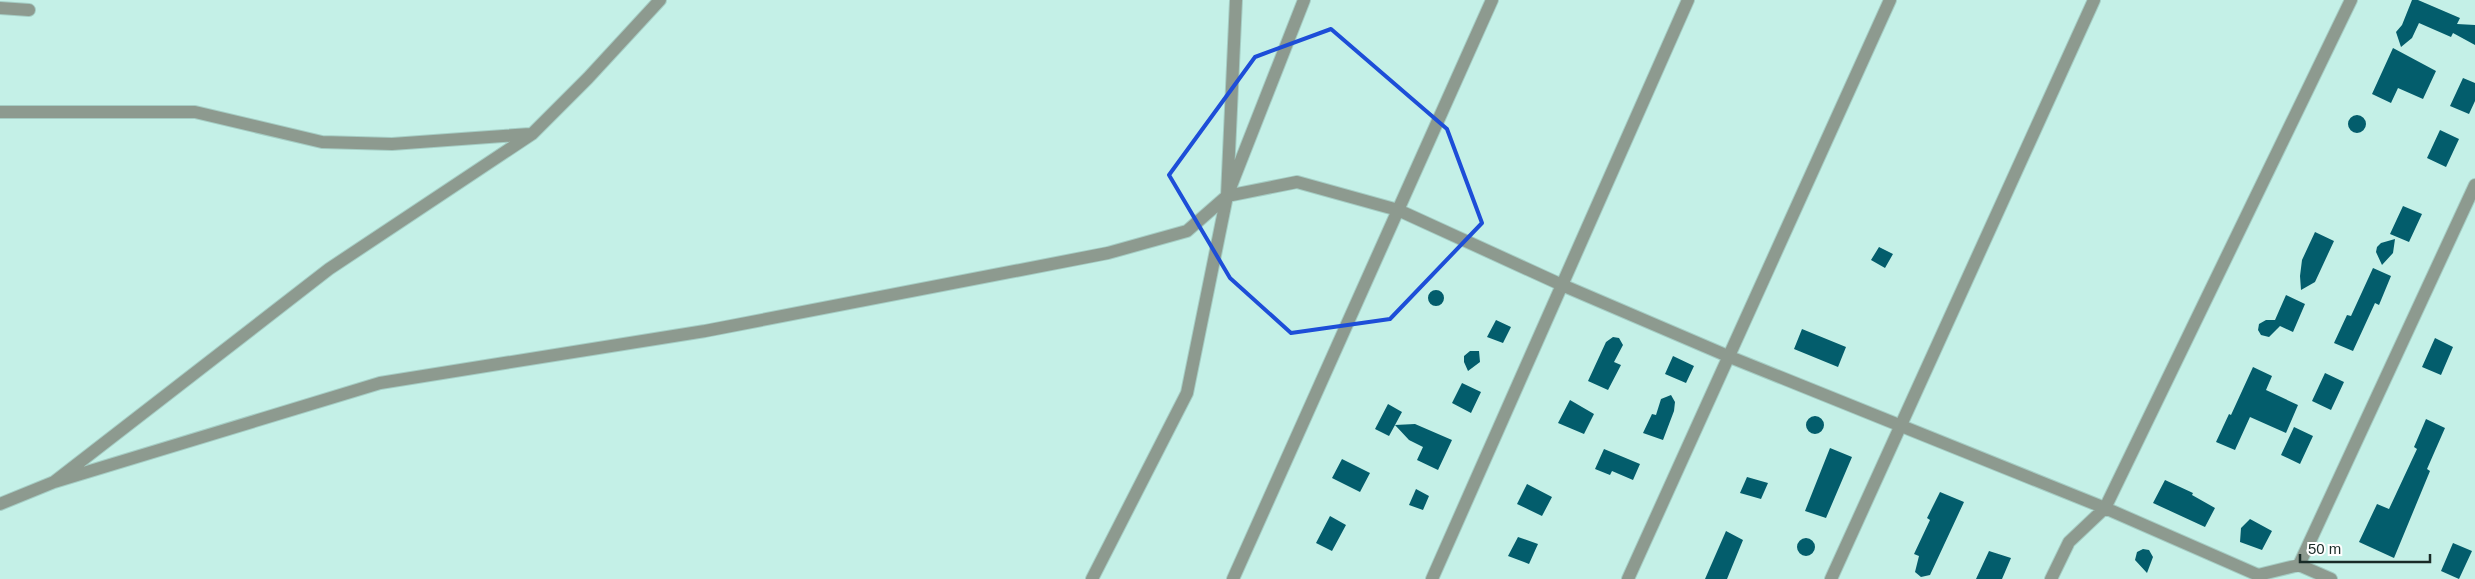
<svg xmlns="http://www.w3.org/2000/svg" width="2475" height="579" viewBox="0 0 2475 579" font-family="Arial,sans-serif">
<rect width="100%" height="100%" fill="#c4f0e7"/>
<path fill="#035d6c" d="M2412,0H2418L2460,18L2457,24L2475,25V45L2453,33L2451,37L2419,23L2412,38L2401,47L2396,32L2402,25Z
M2393,48L2436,71L2423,99L2398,88L2391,103L2372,94Z
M2463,78L2475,83V101L2469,114L2450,106Z
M2348 124a9 9 0 1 1 18 0a9 9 0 1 1-18 0Z
M2440,130L2459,139L2446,167L2427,158Z
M2403,206L2422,214L2409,242L2390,234Z
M2315,232L2334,241L2315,282L2301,290L2300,276L2302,260Z
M2395,239L2393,253L2382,265L2376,252L2377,247L2381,243Z
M1879,247L1893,254L1885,268L1871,260Z
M2373,268L2391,276L2379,305L2375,303L2353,351L2334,343L2347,315L2351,316Z
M1428 298a8 8 0 1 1 16 0a8 8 0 1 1-16 0Z
M2286,295L2305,304L2293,332L2280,326L2269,337L2261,335L2258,330L2259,324L2266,320H2275Z
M1496,320L1511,327L1503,343L1487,337Z
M1802,329L1846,347L1838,367L1794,349Z
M1613,337L1619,338L1623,345L1614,362L1621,365L1608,390L1588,381L1606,342Z
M2435,338L2453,347L2441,375L2422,367Z
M1479,351L1480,362L1468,371L1464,362V356L1470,351Z
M1673,356L1694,366L1686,383L1665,374Z
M2253,367L2272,376L2266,390L2298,405L2286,433L2250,417L2235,450L2216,442L2229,414L2231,415Z
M2325,373L2344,382L2331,410L2312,401Z
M1462,383L1481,392L1471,413L1452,403Z
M1671,395L1675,402L1674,411L1663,440L1643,433L1652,414L1656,415L1661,399Z
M1570,400L1594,414L1584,434L1558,423Z
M1388,404L1402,412L1395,425L1415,424L1452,440L1438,470L1417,460L1423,447L1409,440L1395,425L1389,436L1375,429Z
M1806 425a9 9 0 1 1 18 0a9 9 0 1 1-18 0Z
M2426,419L2445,428L2427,469L2430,471L2394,558L2359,542L2377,504L2389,509L2417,449L2414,447Z
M2294,427L2313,436L2300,464L2281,455Z
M1830,448L1852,457L1826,518L1805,511Z
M1604,449L1640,464L1633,480L1612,471L1610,475L1595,469Z
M1342,459L1370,473L1360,492L1332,478Z
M1747,477L1768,483L1761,499L1740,493Z
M2165,480L2193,493L2192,495L2215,508L2205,527L2153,503Z
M1527,484L1552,497L1542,516L1517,504Z
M1416,489L1429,496L1423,510L1409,505Z
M1940,492L1964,502L1930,575L1921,577L1915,572L1919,556L1914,554L1930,520L1927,518Z
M1330,516L1346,525L1332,551L1316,543Z
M2250,519L2272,531L2262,550L2240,542L2241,528Z
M1726,531L1743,540L1727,579H1705Z
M1518,537L1538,544L1529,564L1508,556Z
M1797 547a9 9 0 1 1 18 0a9 9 0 1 1-18 0Z
M2453,543L2472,551L2459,579L2441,571Z
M2143,549L2149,550L2153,557L2147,573L2135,560L2137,552Z
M1989,551L2011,558L2002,579H1976Z"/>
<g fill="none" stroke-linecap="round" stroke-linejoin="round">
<defs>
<path id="minor" d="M0,8L29,10
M0,112H195L322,142L392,144L530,134
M1227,196L1297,182L1398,210L1562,285L1730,357L2105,508L2258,575L2299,565L2331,579
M54,482L380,383L705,331L1108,253L1187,231L1227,196L1304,0
M0,504L54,482L329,269L532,134L588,78L660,0
M2299,565L2475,185
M1092,579L1187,393L1227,196L1236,0
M1233,579L1492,0
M1432,579L1688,0
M1628,579L1890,0
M1831,579L2094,0
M2051,579L2069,542L2105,508L2351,0"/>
</defs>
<use href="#minor" stroke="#a5cdc4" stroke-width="14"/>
<use href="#minor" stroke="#8d9a8f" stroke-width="12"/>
</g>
<path fill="none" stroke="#1d4ed8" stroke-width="4" stroke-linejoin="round" d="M1331,29L1447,129L1482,223L1390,319L1291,333L1230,278L1169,175L1255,57Z"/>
<path d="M2300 554v8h130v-8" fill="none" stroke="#192b27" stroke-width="2.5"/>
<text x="2308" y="554" font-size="15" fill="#192b27" stroke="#ffffff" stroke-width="4" paint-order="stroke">50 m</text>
</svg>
